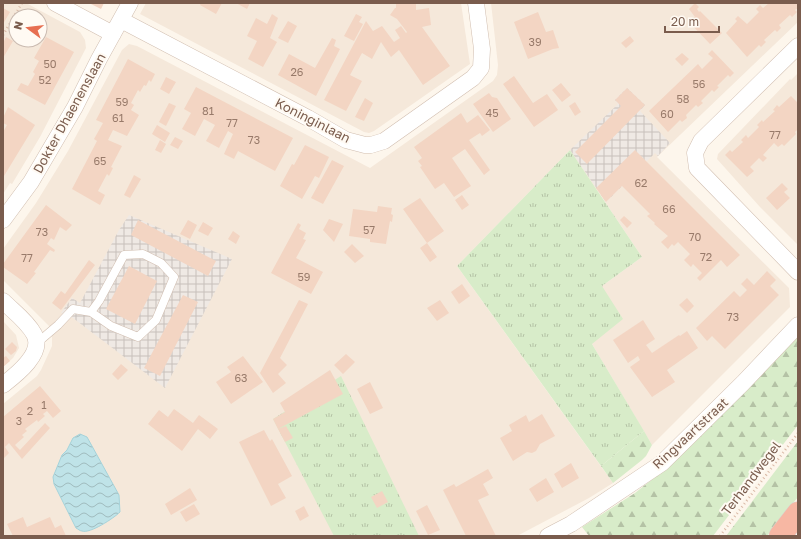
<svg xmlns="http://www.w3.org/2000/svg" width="801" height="539" viewBox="0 0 801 539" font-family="'Golos Text',sans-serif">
<defs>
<pattern id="industrial-grid" width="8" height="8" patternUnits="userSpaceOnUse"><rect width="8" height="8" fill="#efe9e4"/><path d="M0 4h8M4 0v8" fill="none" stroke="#c7c0bb"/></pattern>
<pattern id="grass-tufts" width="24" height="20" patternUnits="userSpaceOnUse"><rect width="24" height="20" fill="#d8ecc9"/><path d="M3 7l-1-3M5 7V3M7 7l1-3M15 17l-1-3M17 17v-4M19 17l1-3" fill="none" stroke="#b4c2a5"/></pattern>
<pattern id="forest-firs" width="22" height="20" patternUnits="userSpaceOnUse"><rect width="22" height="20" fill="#d8ecc9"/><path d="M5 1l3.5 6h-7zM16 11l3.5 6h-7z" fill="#b4c2a5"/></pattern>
<pattern id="water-waves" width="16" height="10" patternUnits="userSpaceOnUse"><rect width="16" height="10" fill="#bfe3e8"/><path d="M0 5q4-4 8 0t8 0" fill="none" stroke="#a0bbbe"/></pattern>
</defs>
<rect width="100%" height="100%" fill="#fdf6ec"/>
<path fill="#f5e8da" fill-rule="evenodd" d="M3,3H26L80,32L85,40L86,48L40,137L12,184L10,183L3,194ZM16,16H40V40H16Z
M146,3H461L470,64L374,131L369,133L364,132L140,14Z
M491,3H798V22L657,157L789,288L790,307L652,445L592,344L602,286L642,257L570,150L457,266L613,483L589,498L517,536H3V404L37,376L41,370L52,346V334L51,328L3,280V249L36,203L68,151L122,50L129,44L137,46L370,168L493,81L497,75L498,65Z
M798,73V245L760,207L717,159L718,154L790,79L791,80Z
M3,321L16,335L19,348L13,358L3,367Z"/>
<path fill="url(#industrial-grid)" d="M627,88L645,105L640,111L670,143L658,156L655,153L606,202L570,150L618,104L615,100Z
M129,215L232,259L165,388L73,318L61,313L72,298L80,303L119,230Z"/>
<path fill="url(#grass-tufts)" d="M570,150L642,257L602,286L623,319L592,344L644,431L601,466L457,266Z
M341,376L419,536H334L273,419Z"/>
<path fill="url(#forest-firs)" d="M798,337V425L713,536H589L582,527L635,493L665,469Z
M644,431L652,445L646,456L642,460L613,483L601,466Z
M798,441V497L767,536H726Z"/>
<path fill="url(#water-waves)" stroke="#a5d3da" d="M80,434L87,437L119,495L120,512C114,518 90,534 82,531C80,531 78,529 76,528L54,484L53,477L62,455L67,450L73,438Z"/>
<path fill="#f3d5c3" d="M89,3H104L101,9Z
M201,3H222L216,14L200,5Z
M236,3H250L247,9Z
M396,3H416V10L429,8L431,25L422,27L450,66L423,85L399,50L391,57L381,42L372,59L362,53L350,75L362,81L346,111L324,100L366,21L373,31L382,26L394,42L400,38L395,30L401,26L406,33L407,32L397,19L390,15L395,8H396Z
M695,3L699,7L697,9L699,12L700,11L722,33L710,44L689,22L695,17L689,9Z
M769,3H798V8L795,10L797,12L792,17L790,15L779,25L781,28L777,32L775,30L764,40L766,42L761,47L759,45L747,57L726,33L737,21L735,19L738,16L747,24L759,12L756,9L760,5L763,8Z
M3,8L10,12L3,24Z
M538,12L546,32L553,30L559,48L553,49L528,59L514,22Z
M272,14L278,18L270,38L277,42L263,67L248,59L257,41L247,36L256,18L267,24Z
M356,14L362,17L359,22L363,24L354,41L344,36Z
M288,21L297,26L288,43L278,38Z
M630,36L634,41L626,48L621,43Z
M6,37L13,41L3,58V43Z
M46,37L74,52L45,105L17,90L21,83L28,86L35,74L33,72L39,61L34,58Z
M332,38L336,40L334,46L340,49L316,96L278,75L289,54L315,68Z
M712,50L734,73L730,77L728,75L717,86L719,87L714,92L712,90L701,101L703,103L698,107L696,105L686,115L687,118L682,122L680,120L668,132L649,111L698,64L702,69L713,58L708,54Z
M682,53L689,59L682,66L675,59Z
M128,59L155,74L151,82L149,80L146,86L144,85L140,92L138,90L131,103L134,105L131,110L139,115L127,136L113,130L108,140L122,146L111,167L113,168L109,176L107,174L98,191L105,195L100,205L72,189L97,141L94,139L103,123L96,120Z
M514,76L533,103L547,94L558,110L534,127L503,84Z
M166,77L176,82L169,94L160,89Z
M561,83L571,95L562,102L552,90Z
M196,87L293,138L275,171L238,151L234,159L224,154L233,134L228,131L219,148L206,141L215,125L204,119L195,136L182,129L191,113L184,109Z
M627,88L645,105L587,164L575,152L621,106L615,100Z
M489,93L492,97L497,98L511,119L493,132L473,104Z
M791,96L798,103V129L795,132L796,134L784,146L782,144L778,147L774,143L763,155L767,158L763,162L759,158L750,167L754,171L747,177L725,155L730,150L732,152L743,142L741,140L746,135L748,138L759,127L757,125L762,120L763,122L775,111L773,110L777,105L779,107Z
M365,98L373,103L364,121L355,117Z
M575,102L581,112L575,116L569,106Z
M169,103L176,106L166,126L159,122Z
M8,107L35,125L4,176L3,175V132L7,125L3,123V118Z
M461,113L467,123L478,115L490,130L482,136L480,133L469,140L490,170L484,175L465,149L452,158L471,186L454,197L444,183L435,189L420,167L422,166L418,161L422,158L414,147Z
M157,125L170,133L165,142L152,134Z
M175,137L183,141L178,149L170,145Z
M160,140L166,144L161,153L155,150Z
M305,145L329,157L319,178L315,176L302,199L280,186L292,164L294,165Z
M635,150L740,255L727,267L721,260L700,281L697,278L702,273L693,264L691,267L684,260L690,254L678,242L674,246L672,244L668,249L661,242L668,236L654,224L655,223L647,216L650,214L622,186L606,202L596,188Z
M332,160L344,166L323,204L311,198Z
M134,175L141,179L130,198L124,195Z
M782,183L788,189L784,192L790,198L777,210L766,198Z
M462,195L469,205L462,210L455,200Z
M420,198L444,231L427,243L403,209Z
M46,205L72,225L66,231L60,227L54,240L51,238L47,244L55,250L54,252L50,250L34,272L36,273L27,284L3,267V264Z
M378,206L392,208L391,214L393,215L392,222L390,221L386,244L370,242V239L349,236L353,209L377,212Z
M624,216L632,223L627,228L620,220Z
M329,219L343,224L334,242L323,230Z
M138,220L216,261L208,276L131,235Z
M188,220L197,225L190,239L180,234Z
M203,222L213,228L208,236L198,231Z
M298,223L301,225L299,229L306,233L303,239L306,240L296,258L323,272L311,294L271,273Z
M233,231L240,236L236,244L228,239Z
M427,243L437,257L430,262L420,248Z
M352,244L364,256L355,263L344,252Z
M89,260L95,265L61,310L52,303L61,291L65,294Z
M129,266L157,281L135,324L106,309Z
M767,271L776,280L770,286L779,295L725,349L712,336L707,341L696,328L734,291L740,297L747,290L741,284L747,278L754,285Z
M462,284L470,296L459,304L451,292Z
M183,295L198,302L160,376L144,368Z
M687,298L694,306L687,313L679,305Z
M299,300L308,304L280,358L287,365L278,374L286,383L273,393L260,373Z
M440,300L449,313L437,321L427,308Z
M643,320L655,339L646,345L652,353L679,335L680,336L687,331L698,348L667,370L675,382L652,397L630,367L640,360L638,356L628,363L613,340Z
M12,342L17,347L16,351L11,355L5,349Z
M346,354L355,362L343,374L334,365Z
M6,356L10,361L3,367V358Z
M243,356L263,382L231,404L216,382L231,372L227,367Z
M121,364L128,370L118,380L112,374Z
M330,370L343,394L278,429L273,419L285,412L280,403Z
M370,382L383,408L370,414L357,389Z
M40,386L61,411L53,418L47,411L43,414L45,416L38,422L37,420L25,429L27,431L22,435L24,437L15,445L20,450L45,423L50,428L22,459L9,443L5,447L9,453L3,459V417Z
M174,409L193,423L199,415L218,429L210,439L198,429L182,451L148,424L159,410L168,417Z
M542,414L555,436L540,444L536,451L532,453L527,452L513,461L500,438L512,431L509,425L526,415L529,422Z
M286,426L293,438L285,442L278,429Z
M264,430L270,441L272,439L292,476L278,484L286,498L271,506L239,442Z
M571,463L579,478L562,488L554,474Z
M488,469L493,478L483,484L489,495L478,500L496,536H466L443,490L454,484L456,487Z
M546,478L554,492L537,502L529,489Z
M190,488L197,500L171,515L165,504Z
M382,491L388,502L377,508L371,497Z
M194,504L200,514L186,522L180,512Z
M427,505L440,530L428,535L416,511Z
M304,506L309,516L300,521L295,511Z
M23,517L27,527L50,517L55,528L61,525L66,536H13L7,524Z"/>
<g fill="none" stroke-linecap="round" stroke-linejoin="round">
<defs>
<path id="lane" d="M37,343L58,325L73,309L91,312L99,301L124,255L143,254L161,263L174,277L156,320L138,337L111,326L91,312"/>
<path id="street" d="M55,3L113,34
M121,20L308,118L346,140L365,145H371L384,141L473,78L481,68L482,49L476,3
M798,46L701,141L695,153L697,168L798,272
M3,220L31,182L75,107L99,59L130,3
M3,301C13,311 27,321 34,334C45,353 16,375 3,385
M548,536L571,524L662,463L743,383L798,325"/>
<path id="highway" d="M780,536L798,513"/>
</defs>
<use href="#lane" stroke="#d1beb0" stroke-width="9"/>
<use href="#street" stroke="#d1beb0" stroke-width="17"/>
<use href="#highway" stroke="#dad1cd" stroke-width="23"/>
<path stroke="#d9b8a5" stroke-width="2.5" stroke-dasharray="1 3" stroke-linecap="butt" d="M3,35L22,3
M720,536L798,433"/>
<use href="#lane" stroke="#fff" stroke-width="8"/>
<use href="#street" stroke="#fff" stroke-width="16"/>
<use href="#highway" stroke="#f7b7a3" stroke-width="22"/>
</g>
<g text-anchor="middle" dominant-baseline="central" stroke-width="4" stroke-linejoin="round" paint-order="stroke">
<g font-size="11" fill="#987a6a">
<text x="535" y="41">39</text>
<text x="50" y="63">50</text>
<text x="297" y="71">26</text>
<text x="45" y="79">52</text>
<text x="699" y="83">56</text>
<text x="683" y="98">58</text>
<text x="122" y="101">59</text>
<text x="208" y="110">81</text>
<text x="492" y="112">45</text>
<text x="667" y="113">60</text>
<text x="118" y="117">61</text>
<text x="232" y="122">77</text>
<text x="775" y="134">77</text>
<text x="254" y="139">73</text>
<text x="100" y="160">65</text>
<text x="641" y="182">62</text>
<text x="669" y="208">66</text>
<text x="369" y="229">57</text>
<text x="42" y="231">73</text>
<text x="695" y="236">70</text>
<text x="706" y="256">72</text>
<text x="27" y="257">77</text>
<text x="304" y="276">59</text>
<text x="733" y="316">73</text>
<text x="241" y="377">63</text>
<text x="44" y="404">1</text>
<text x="30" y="410">2</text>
<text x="19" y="420">3</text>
</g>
<g font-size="13" fill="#7a5c4d" stroke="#fffaf3">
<text transform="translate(69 113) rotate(-61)">Dokter Dhaenenslaan</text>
<text transform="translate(313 120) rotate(27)">Koninginlaan</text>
<text transform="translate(690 433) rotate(-43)">Ringvaartstraat</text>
<text transform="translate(751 478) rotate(-53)">Terhandwegel</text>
</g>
</g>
<rect width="801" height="539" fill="none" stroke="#7a5c4d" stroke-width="8"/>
<g transform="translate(28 28) rotate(285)"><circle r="19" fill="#fffaf3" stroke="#cabbb1"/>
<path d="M0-3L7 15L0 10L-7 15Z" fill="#e76f51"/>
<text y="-6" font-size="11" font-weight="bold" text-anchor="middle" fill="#7a5c4d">N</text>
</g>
<path d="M665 26v6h54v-6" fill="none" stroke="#7a5c4d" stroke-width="2"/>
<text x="671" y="26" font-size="12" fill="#7a5c4d" stroke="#fffaf3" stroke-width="3" paint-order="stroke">20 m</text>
</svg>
